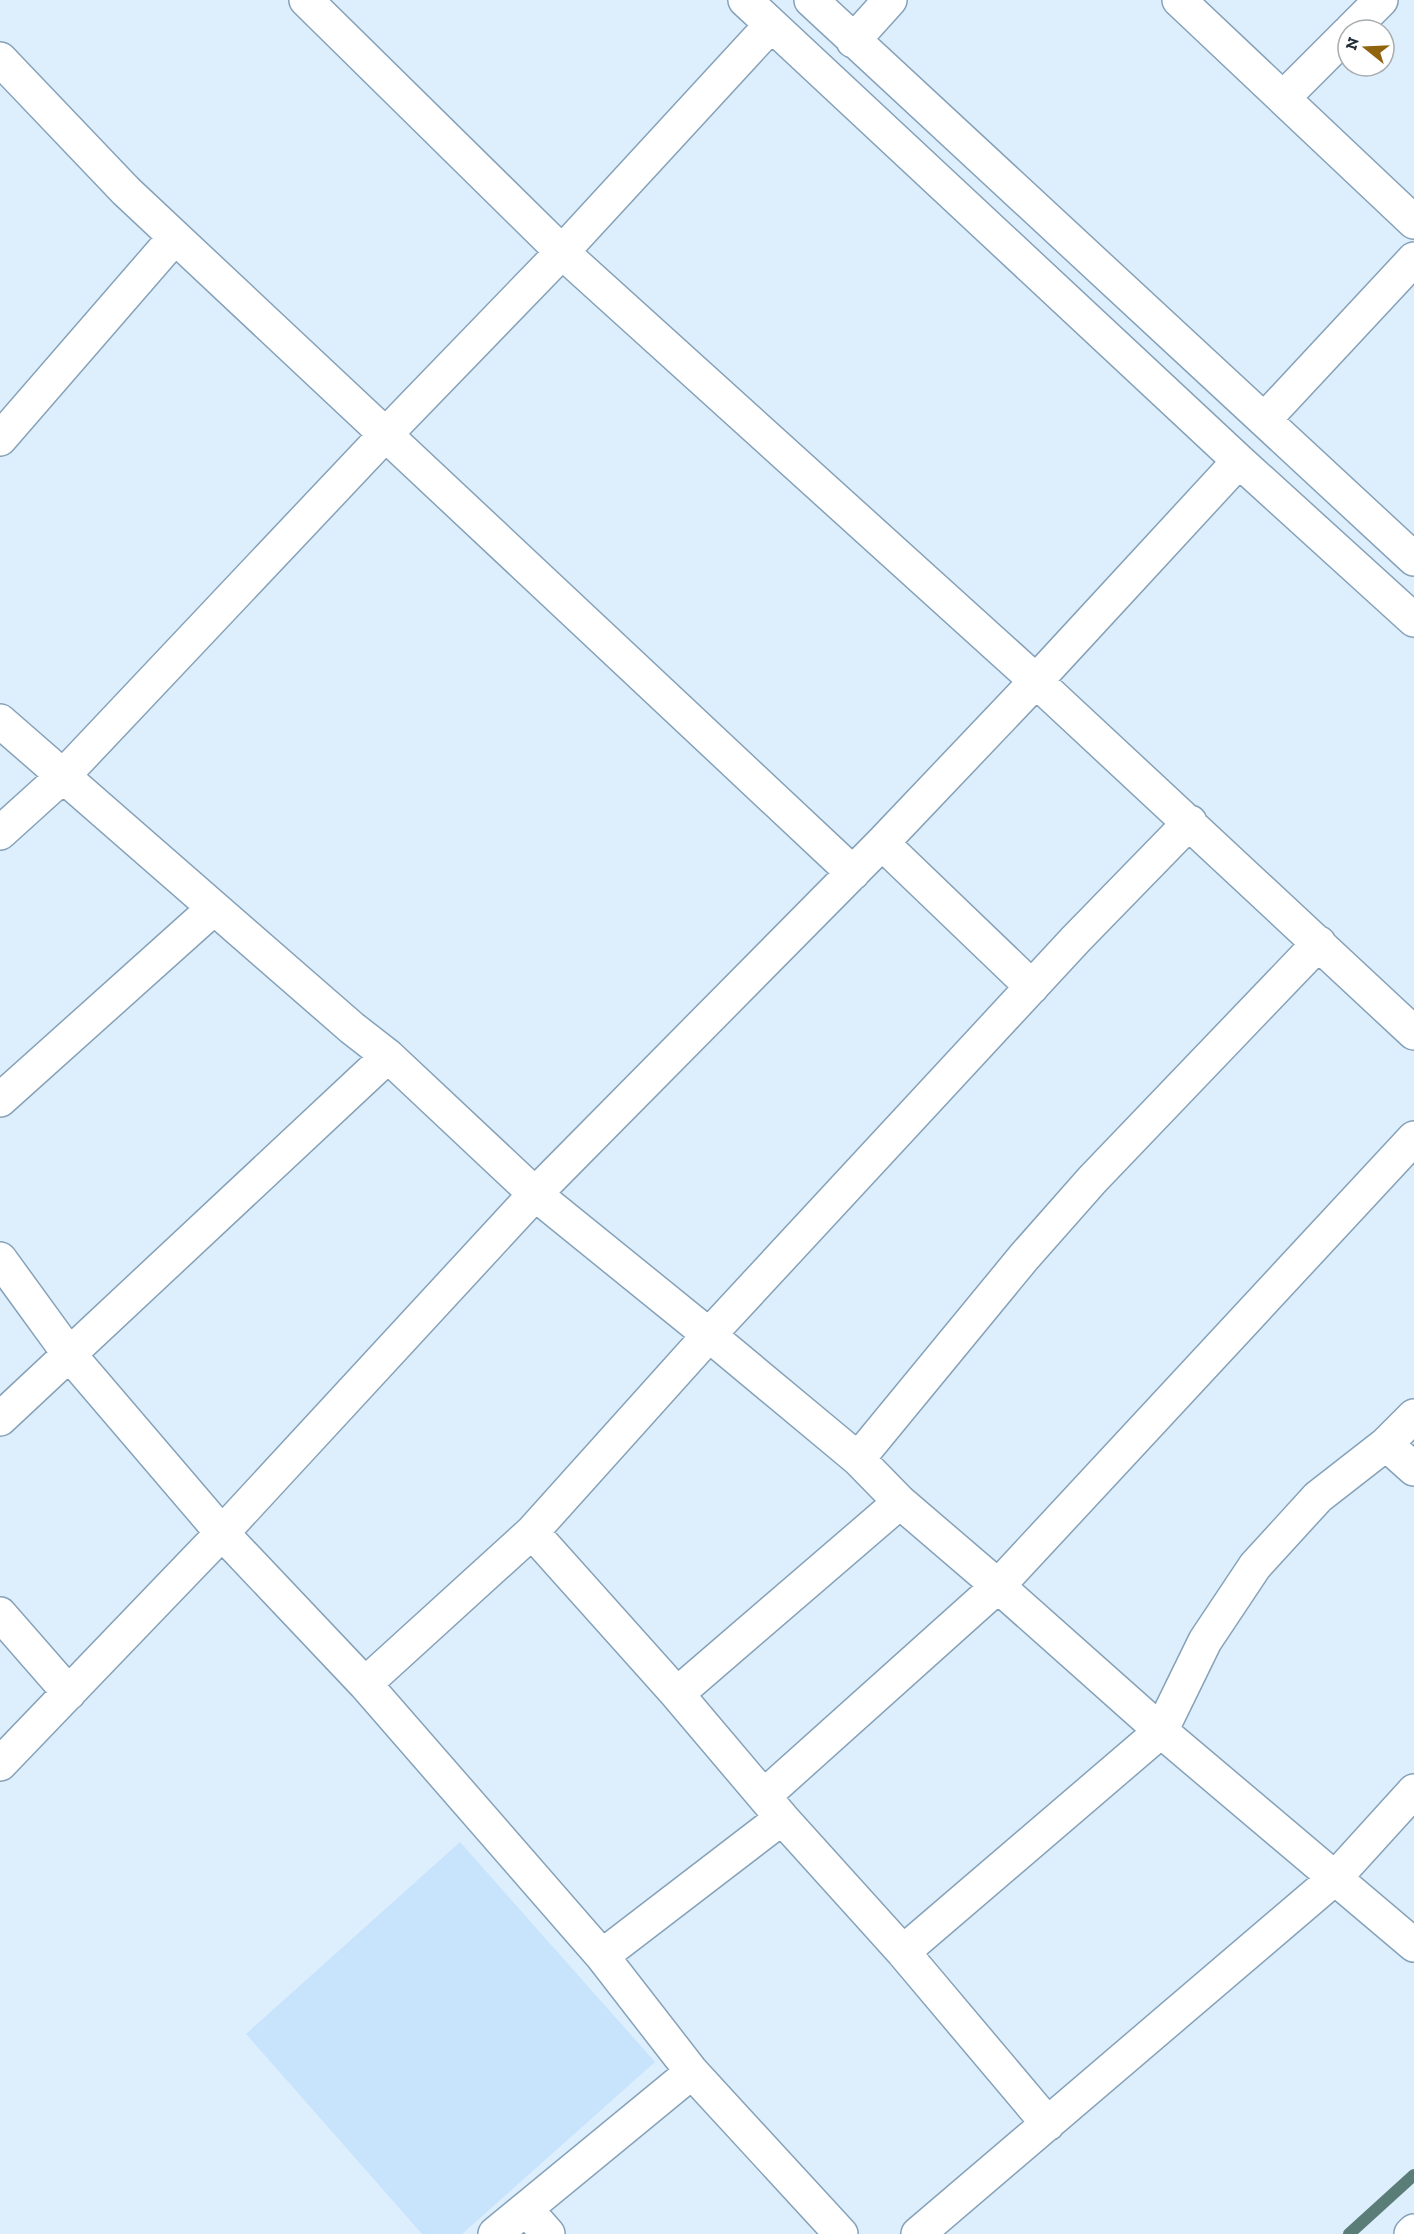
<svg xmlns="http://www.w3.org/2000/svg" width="1414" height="2234" viewBox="0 0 1414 2234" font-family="'Zilla Slab',serif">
<rect width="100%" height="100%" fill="#ddeefd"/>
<path fill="#c8e4fc" d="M460,1842L655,2062L462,2234H422L246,2034Z"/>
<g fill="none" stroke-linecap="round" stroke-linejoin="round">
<path stroke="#5a7d78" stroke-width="12" d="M1349,2234L1414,2175"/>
<defs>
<path id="minor" d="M306,0L562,252L1036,681L1414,1033
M745,0L1239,461L1414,620
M811,0L1414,559
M1179,0L1414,222
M1351,30L1381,0
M853,41L890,0
M0,59L126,191L853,873
M1283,98L1348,33
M1265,419L1414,259
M0,439L175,237
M0,721L352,1028L388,1056L535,1194L709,1335L858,1459L900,1502L998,1586L1161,1731L1414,1945
M0,833L63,776L386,434L562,252L771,25
M882,843L1032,987
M0,1100L214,908
M0,1259L69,1354L222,1533L365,1684L602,1956L692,2072L841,2234
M0,1419L388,1056
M1386,1444L1414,1469
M858,1459L1024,1257L1092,1180L1319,943
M532,1532L677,1694L782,1818L903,1952L1048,2124
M0,1614L69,1693
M365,1684L532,1532L709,1335L1076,939L1190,822
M677,1694L900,1502
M0,1764L222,1533L535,1194L882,843L1036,681L1239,461
M764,1796L998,1586L1414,1138
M903,1952L1161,1731L1205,1641L1255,1566L1318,1497L1386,1444L1414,1416
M602,1956L782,1818
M526,2209L548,2234
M495,2234L692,2072
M918,2234L1335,1878L1414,1791
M1411,2234L1414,2231"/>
</defs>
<use href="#minor" stroke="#86a2b9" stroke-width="36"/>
<use href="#minor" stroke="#fff" stroke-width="33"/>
</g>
<g transform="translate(1366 48) rotate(288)"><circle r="28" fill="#ffffff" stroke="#a7acaf" stroke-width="1.5"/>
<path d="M0-4.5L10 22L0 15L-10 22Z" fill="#90630d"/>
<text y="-9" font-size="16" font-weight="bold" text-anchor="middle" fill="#232f38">N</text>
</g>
</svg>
